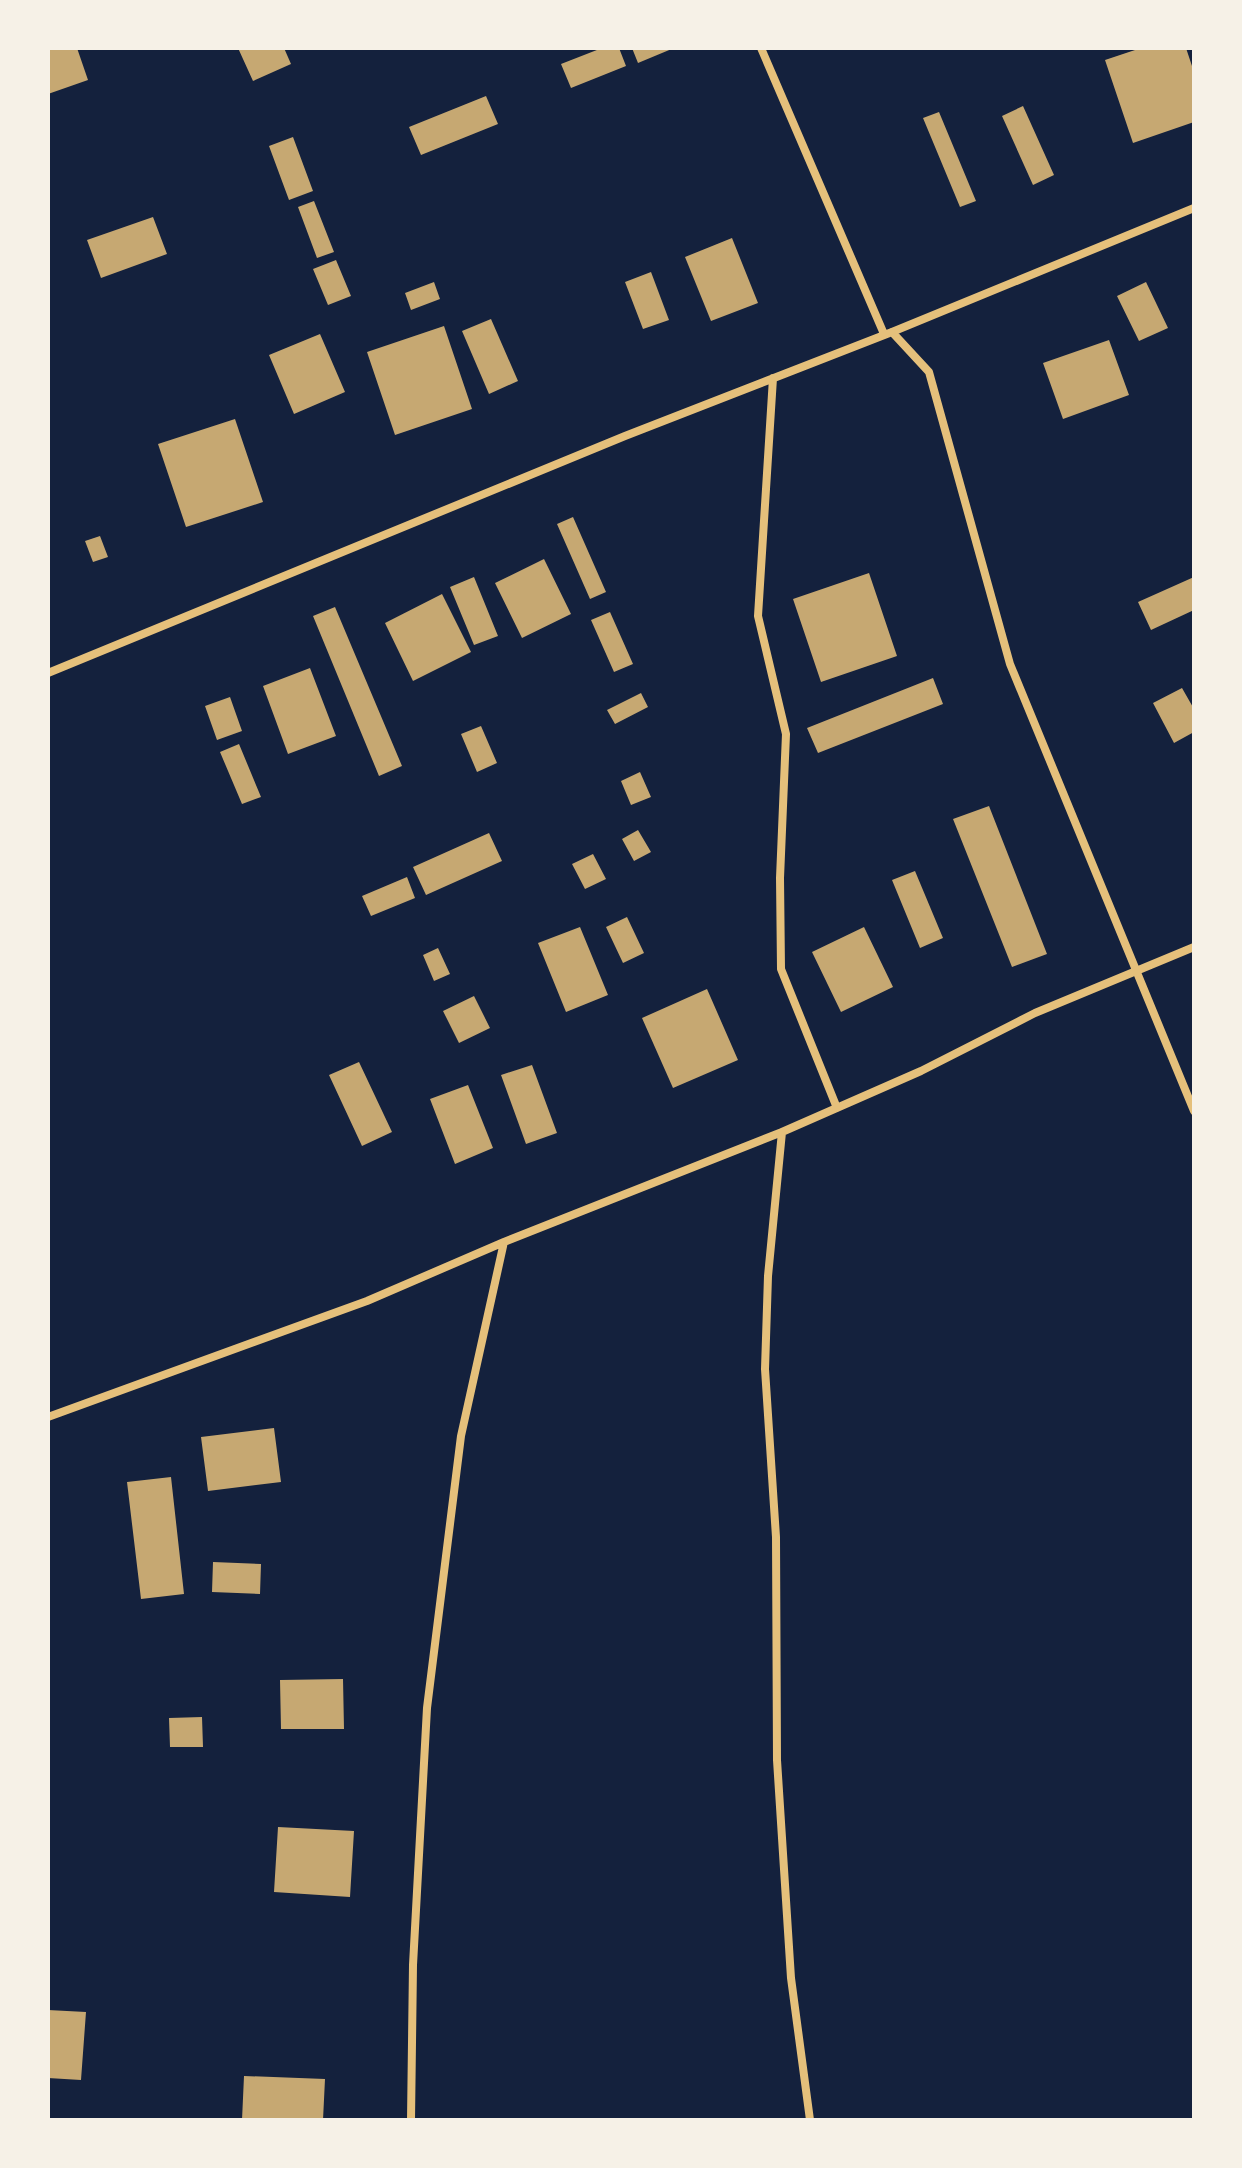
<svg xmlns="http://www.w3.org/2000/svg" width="1242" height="2168" viewBox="0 0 1242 2168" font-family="'Roboto Serif',serif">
<rect width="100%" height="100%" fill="#14213d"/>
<path fill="#c6a872" d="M48,48H77L88,80L48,94Z
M238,48H284L291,64L253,81Z
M602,48H619L626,66L571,88L561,64Z
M632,48H674L638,63Z
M1141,48H1186L1194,72V122L1133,143L1105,60Z
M486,96L498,124L421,155L409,127Z
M1023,106L1054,175L1033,185L1002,116Z
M939,112L976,201L960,207L923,118Z
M293,137L313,191L289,200L269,146Z
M314,201L334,252L317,258L298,207Z
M153,217L167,254L101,278L87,240Z
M732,238L758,303L711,321L685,257Z
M336,260L351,296L328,305L313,269Z
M651,272L669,320L643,329L625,282Z
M434,282L440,299L411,310L405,293Z
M1146,282L1168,328L1139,341L1117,296Z
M491,319L518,381L489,394L462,331Z
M444,326L472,409L395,435L367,352Z
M320,334L345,392L294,414L269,355Z
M1109,340L1129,395L1063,419L1043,363Z
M235,419L263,502L186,527L158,444Z
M573,517L606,592L590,599L557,524Z
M100,536L108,557L93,562L85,541Z
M544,559L571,614L522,638L495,583Z
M869,573L897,656L821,682L793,599Z
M474,577L498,636L474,645L450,587Z
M1194,577V610L1151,630L1138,602Z
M442,594L471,652L413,681L385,623Z
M335,607L402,766L379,776L313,616Z
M610,612L633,664L614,672L591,620Z
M310,668L336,736L288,754L263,686Z
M933,678L943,704L818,753L807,728Z
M1182,688L1194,709V732L1174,743L1153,703Z
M641,693L648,707L615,724L607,710Z
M230,697L242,731L217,740L205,706Z
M481,726L497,763L477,772L461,734Z
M239,744L261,797L242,804L220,752Z
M640,772L651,797L631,805L621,781Z
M989,806L1047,954L1012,967L953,819Z
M638,830L651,852L634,861L622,839Z
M489,833L502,861L426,895L413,867Z
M593,854L606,879L585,889L572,864Z
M915,871L943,938L920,948L892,880Z
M407,877L415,898L371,916L362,896Z
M627,917L644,953L623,963L606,927Z
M580,927L608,995L566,1012L538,943Z
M864,927L893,987L841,1012L812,952Z
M438,948L450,974L434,981L423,955Z
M707,989L738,1060L673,1088L642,1018Z
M474,996L490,1028L459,1043L443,1011Z
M359,1062L392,1132L362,1146L329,1075Z
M532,1065L557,1133L526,1144L501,1075Z
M468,1085L493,1148L455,1164L430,1099Z
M274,1428L281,1482L208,1491L201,1437Z
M171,1477L184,1594L141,1599L127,1482Z
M213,1562L261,1564L260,1594L212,1592Z
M343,1679L344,1729H281L280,1680Z
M202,1717L203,1747H170L169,1718Z
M278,1827L354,1831L350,1897L274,1892Z
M48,2010L86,2012L81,2080L48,2078Z
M244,2076L325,2079L323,2120H242Z"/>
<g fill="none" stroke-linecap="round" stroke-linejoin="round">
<path stroke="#e5c07b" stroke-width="8" d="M761,48L884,334
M892,332L929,372L1010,664L1194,1111
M773,378L758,616L786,734L780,878L781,969L837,1108
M48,673L625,436L892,332L1194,208
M782,1132L768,1276L765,1369L776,1537L777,1760L791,1978L810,2120
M48,1417L367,1301L504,1242L782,1132L921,1071L1035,1013L1194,947
M411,2120L413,1965L427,1708L461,1436L504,1242"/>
</g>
<rect width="1242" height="2168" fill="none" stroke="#f6f1e7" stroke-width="100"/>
</svg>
